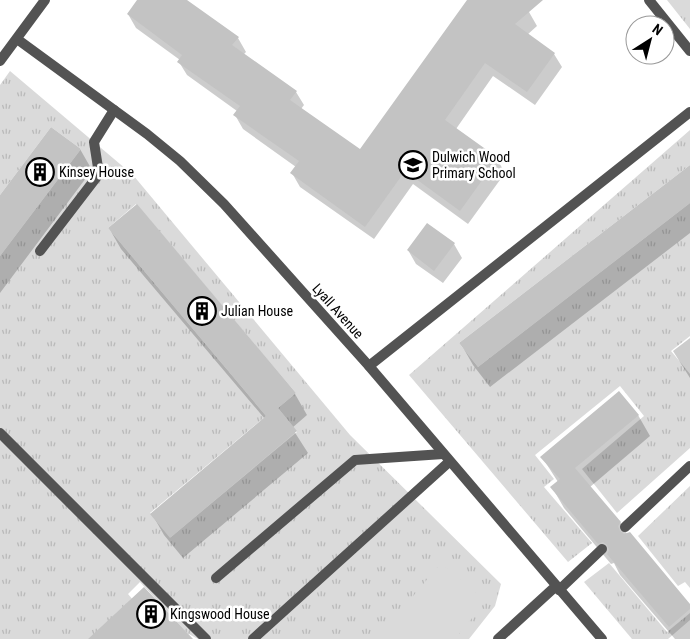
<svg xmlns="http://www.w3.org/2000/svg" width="690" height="639" viewBox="0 0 690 639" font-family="'Roboto Condensed',sans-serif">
<defs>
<pattern id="grass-tufts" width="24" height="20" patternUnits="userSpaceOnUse" patternTransform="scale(1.25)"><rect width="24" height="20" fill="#dadada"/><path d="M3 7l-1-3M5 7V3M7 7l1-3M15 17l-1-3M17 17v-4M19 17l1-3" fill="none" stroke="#b9b9b9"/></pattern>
</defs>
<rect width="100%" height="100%" fill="#fff"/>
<path fill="url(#grass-tufts)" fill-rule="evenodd" d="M667,0H690V29Z
M10,71L133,175L350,435L501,584L495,606L469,639H198L187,633L140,582L128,594L140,608L97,639H0V256L81,149L51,127L0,195V85ZM136,204L296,393L278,408L297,432L171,537L150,513L266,416L108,228Z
M690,130V165L459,343L478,367L690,203V336L671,351L690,374V448L617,513L582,469L644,416L620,386L535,455L554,479L544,487L592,543L568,562L409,375Z
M690,486V588L685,582L678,586L638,536Z
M609,563L667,632L690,613V620L668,639H632L584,582Z"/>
<path fill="#dadada" d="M441,563L486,601L455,639H387L381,634Z"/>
<path fill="#0003" d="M138,0H185L238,38L246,52L243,55L296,92L304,105L301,109L361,151L468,0H519L529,12L537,26L527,35L554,54L562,67L535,105L493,76L456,129L497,159L505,173L468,224L413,184L374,239L300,187L292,173L296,167L243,129L235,115L237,111L187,75L179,62L180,60L136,28L128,14Z
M80,149L92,170L0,293V197Z
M690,166V233L490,387L473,365L461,344Z
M136,206L295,394L307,415L292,428L308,453L183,558L164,535L152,514L265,419L121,249L109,228Z
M454,244L462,258L443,283L416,264L408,250Z
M690,338V378L673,351Z
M638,415L650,436L590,487L620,522L627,534L690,606V639H675L620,575L614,563L611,564L564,508L552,487L558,482L542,457Z"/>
<path fill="#c3c3c3" d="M137,0H187L239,37L232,45L297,91L290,100L360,149L467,0H543L515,24L555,53L527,92L485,63L445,120L498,158L460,211L405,171L365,227L290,173L299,161L233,115L240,106L177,62L182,55L127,14Z
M51,127L81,149L0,256V195Z
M690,165V203L478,367L459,343Z
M137,204L296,393L278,408L297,431L170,538L150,514L266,416L108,228Z
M427,223L455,243L434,271L407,250Z
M619,391L639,415L575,468L621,522L618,526L620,531L624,534L630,532L690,604V609L669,627L607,554L609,550L607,545L603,542L598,544L550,487L560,479L540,457Z
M144,587L193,639H88Z"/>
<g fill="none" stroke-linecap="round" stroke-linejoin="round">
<path stroke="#535353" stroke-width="10" d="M649,0L690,51
M40,251L99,174L94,142L114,110
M369,366L690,112
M0,433L206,639
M625,527L690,466
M216,578L355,460L443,454
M559,590L602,549
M253,639L449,462"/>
<path stroke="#535353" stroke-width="10" d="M17,39L147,134L180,161L224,204L369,366L602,639
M0,61L45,0
M498,639L556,586"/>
</g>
<defs>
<symbol id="school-ring" viewBox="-11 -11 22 22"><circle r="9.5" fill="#fff" stroke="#000" stroke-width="1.5"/><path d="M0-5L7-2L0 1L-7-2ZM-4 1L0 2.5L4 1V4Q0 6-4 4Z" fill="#000"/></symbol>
<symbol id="building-ring" viewBox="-11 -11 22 22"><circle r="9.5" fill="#fff" stroke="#000" stroke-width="1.5"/><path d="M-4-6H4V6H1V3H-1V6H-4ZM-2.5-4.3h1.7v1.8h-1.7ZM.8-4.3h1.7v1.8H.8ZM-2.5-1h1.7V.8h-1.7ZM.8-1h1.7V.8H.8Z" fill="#000"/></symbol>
</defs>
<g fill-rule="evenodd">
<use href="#school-ring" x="397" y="149" width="32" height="32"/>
<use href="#building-ring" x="24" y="156" width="32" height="32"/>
<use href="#building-ring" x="186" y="295" width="32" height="32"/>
<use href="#building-ring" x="135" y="598" width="32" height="32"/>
</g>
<g text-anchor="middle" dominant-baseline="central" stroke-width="5" stroke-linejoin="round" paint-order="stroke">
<g font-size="14" fill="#000" stroke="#fff" text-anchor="start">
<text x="432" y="157">Dulwich Wood<tspan x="432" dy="16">Primary School</tspan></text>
<text x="59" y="172">Kinsey House</text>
<text x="221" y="311">Julian House</text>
<text x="170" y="614">Kingswood House</text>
</g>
<g font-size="14" fill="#000" stroke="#fff">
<text transform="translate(338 311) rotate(48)">Lyall Avenue</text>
</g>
</g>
<g transform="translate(650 40) rotate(36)"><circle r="24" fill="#ffffff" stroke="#999999"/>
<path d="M0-4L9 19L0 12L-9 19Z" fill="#000000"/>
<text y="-8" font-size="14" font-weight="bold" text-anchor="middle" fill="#000000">N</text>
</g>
</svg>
